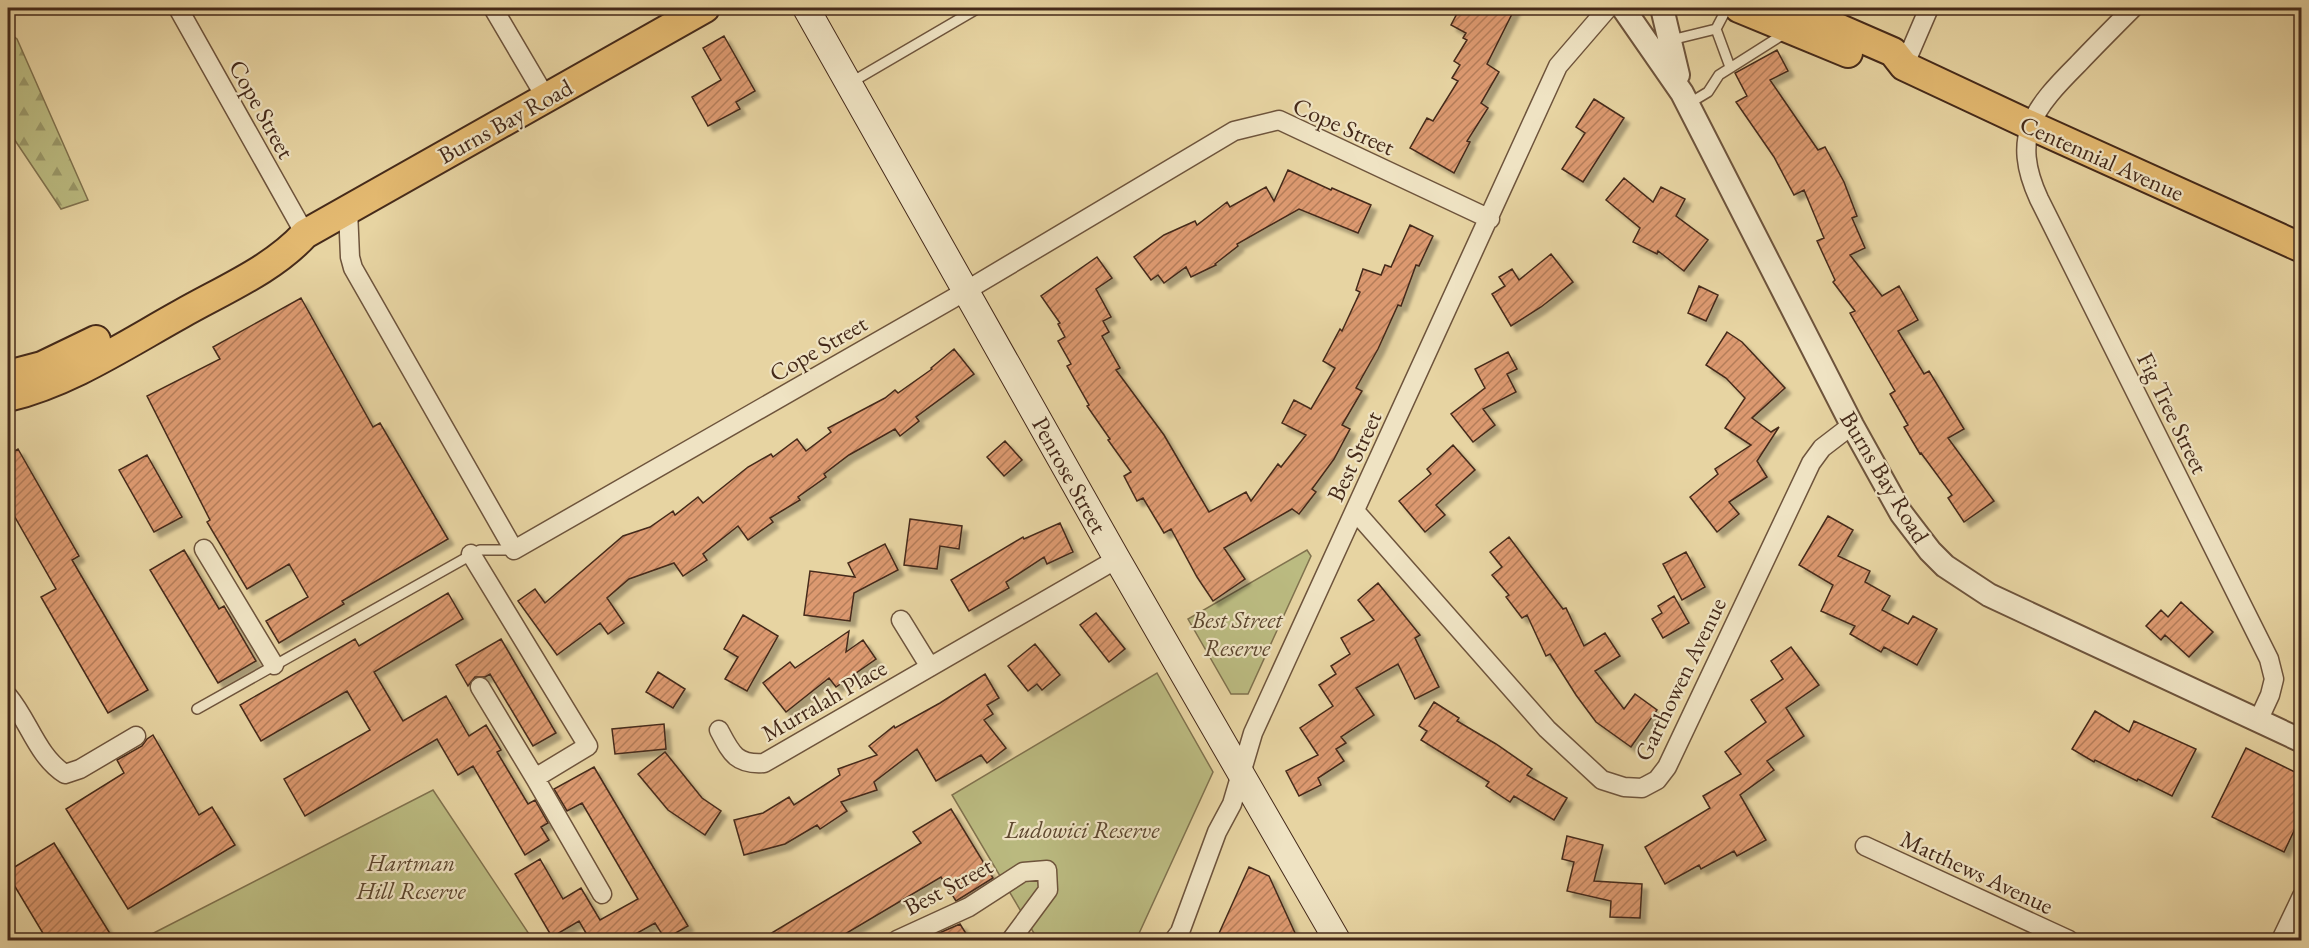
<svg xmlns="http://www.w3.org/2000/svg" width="2309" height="948" viewBox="0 0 2309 948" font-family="'EB Garamond',serif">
<defs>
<pattern id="forest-firs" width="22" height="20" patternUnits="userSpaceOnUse" patternTransform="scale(1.5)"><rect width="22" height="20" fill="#bbbb81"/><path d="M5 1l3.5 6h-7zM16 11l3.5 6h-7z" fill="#9a9869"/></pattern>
<pattern id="building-hatch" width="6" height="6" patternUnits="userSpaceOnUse" patternTransform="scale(1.5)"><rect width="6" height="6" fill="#dc996f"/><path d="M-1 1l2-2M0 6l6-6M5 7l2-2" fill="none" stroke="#b47d5a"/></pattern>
<filter id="shadow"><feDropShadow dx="5.5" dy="5.5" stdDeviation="1.5" flood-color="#0004"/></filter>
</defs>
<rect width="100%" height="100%" fill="#e7d4a2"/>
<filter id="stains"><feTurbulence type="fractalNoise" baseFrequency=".00333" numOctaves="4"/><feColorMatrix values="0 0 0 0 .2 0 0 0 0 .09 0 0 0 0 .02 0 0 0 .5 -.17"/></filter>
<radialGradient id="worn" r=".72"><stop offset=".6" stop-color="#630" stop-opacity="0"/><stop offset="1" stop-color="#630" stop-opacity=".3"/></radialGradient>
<path fill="url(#forest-firs)" stroke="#80724e" stroke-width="1.5" d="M8,32L17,39L88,200L61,209L8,130Z"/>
<path fill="#bbbb81" stroke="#80724e" stroke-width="1.5" d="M1307,550L1311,556L1248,694H1231L1188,619Z
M1157,673L1213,772L1136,940H1038L952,795Z
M433,790L533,940H140Z"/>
<path fill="url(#building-hatch)" stroke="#452a1a" stroke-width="1.5" filter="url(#shadow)" d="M1460,8H1515L1487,64L1499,72L1481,103L1488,108L1467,141L1470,142L1454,173L1410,148L1427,118L1433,121L1458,81L1452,78L1460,65L1454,61L1467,40L1463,38L1466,33L1451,25Z
M724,36L755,91L736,102L740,109L708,126L692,97L721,80L703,48Z
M1777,50L1788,71L1770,80L1818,150L1825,147L1844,182L1857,216L1852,218L1865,248L1850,255L1882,296L1899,286L1918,320L1898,331L1924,374L1929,371L1964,429L1948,438L1994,501L1964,522L1948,498L1952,495L1921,453L1920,454L1904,427L1908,425L1890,394L1895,391L1850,313L1855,311L1833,282L1835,280L1817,241L1824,238L1804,190L1794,195L1774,157L1736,102L1747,96L1735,73Z
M1594,99L1624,118L1583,182L1562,169L1585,133L1576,127Z
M1288,170L1331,190L1332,188L1371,205L1358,233L1299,209L1237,244L1238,246L1215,264L1216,265L1191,277L1186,267L1164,283L1158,275L1151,280L1134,257L1164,235L1195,221L1197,225L1227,202L1230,207L1266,187L1274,201Z
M1624,178L1653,202L1661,187L1685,199L1676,216L1708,240L1684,271L1658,251L1657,254L1633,242L1640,228L1606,200Z
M1410,225L1433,236L1419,266L1416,265L1401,306L1398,305L1378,349L1356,388L1362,391L1342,425L1350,429L1334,459L1312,489L1316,492L1299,514L1292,509L1224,548L1245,579L1213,601L1197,577L1171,529L1164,533L1143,498L1137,501L1124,476L1131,472L1108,440L1110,439L1087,406L1089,405L1067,366L1071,364L1058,341L1065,337L1058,324L1060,323L1041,296L1097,257L1112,278L1096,289L1111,317L1103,321L1109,332L1102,336L1120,368L1116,370L1164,435L1209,512L1246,492L1251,501L1278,464L1281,467L1306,435L1282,423L1294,400L1311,409L1335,368L1323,361L1340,329L1342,331L1360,292L1356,290L1363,269L1381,275L1385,265L1391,267Z
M1551,254L1573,282L1541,307L1511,326L1492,294L1505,286L1499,277L1512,269L1519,280Z
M1699,286L1718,295L1706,321L1688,313Z
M301,298L373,427L380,423L448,539L342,601L344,604L279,643L266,621L308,597L289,564L247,589L207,522L210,520L147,396L220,359L213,347Z
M1727,332L1742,342L1785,388L1752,418L1771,432L1779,427L1757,461L1767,477L1729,502L1739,514L1717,532L1690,497L1718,474L1715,469L1751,445L1725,428L1745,398L1726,378L1706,365Z
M954,349L974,374L916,417L919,421L900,436L895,429L849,455L824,474L826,477L798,497L800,500L770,518L773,522L748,540L738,526L703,554L707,560L683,576L674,563L629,579L607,598L624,623L608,634L600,623L557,655L518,601L535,589L545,603L623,536L650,527L673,511L675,515L698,497L703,503L748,467L771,454L773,457L797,439L806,451L831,432L828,428L885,398L895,390L898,393L932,369L931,368Z
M1508,352L1517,369L1507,374L1516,392L1483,409L1495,425L1473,442L1451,414L1485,388L1475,369Z
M1005,441L1022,460L1004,476L987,457Z
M1453,445L1475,470L1436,505L1445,515L1425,532L1399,501L1431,474L1427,469Z
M18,449L79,556L72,560L148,690L108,713L41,597L56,589L8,505V455Z
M147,455L182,517L154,532L119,470Z
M1828,516L1853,530L1838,556L1870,571L1865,582L1890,596L1882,610L1908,624L1913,616L1937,629L1917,665L1884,647L1881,652L1850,634L1855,626L1821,611L1833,585L1799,565Z
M910,519L962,526L959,549L940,546L937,569L904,565Z
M1060,523L1073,552L1047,564L1044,557L1006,582L1009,588L969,611L951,580L1023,537L1024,539Z
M1509,537L1563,609L1566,608L1584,646L1605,633L1620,656L1595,671L1624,709L1635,694L1657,710L1631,747L1596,722L1576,695L1550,654L1546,656L1527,615L1522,618L1506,597L1509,595L1492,575L1502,567L1490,552Z
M885,544L898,570L854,593L850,621L804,615L810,571L855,577L848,563Z
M184,550L219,609L224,606L256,661L218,683L150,570Z
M1686,552L1705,587L1682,600L1663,564Z
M1378,583L1420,635L1415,638L1439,687L1415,699L1398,664L1356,688L1374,715L1341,737L1346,743L1336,749L1344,761L1318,778L1321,785L1299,796L1286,771L1318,755L1300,728L1333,706L1319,685L1336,674L1331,666L1350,654L1341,638L1374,620L1358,600Z
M448,593L463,619L374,672L403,721L446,696L469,736L486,725L501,750L497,752L528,804L535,800L548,823L541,827L549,840L525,855L473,766L458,775L437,739L305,816L284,779L370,730L347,691L261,741L240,705L355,639L359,646Z
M1674,596L1689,623L1663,638L1652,619L1662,613L1658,606Z
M2181,602L2213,632L2189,657L2165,635L2161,640L2146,626L2161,610L2168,617Z
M1096,613L1125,649L1109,662L1080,625Z
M743,615L778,636L747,691L725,679L738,657L724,649Z
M849,631L846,652L863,640L876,659L836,687L829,678L786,712L763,683L790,662L795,668Z
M501,639L556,733L533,746L490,674L485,677H475L468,686L456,665Z
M1035,644L1060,675L1042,690L1037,684L1028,691L1008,666Z
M1791,647L1819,685L1786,708L1804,736L1767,761L1774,770L1740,795L1766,840L1737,856L1734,851L1701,869L1699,865L1665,884L1645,847L1710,808L1703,796L1741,774L1725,752L1766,722L1751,700L1783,679L1771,661Z
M658,672L685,689L673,708L646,692Z
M985,674L999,698L987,705L993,714L984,720L1006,748L987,763L981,755L936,781L917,749L874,782L877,790L841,802L847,811L820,829L817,825L785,844L744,855L734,820L763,813L789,797L794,805L840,775L838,769L877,755L869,746L894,726L895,728L940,703Z
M1434,702L1459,718L1457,721L1496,744L1532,769L1527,775L1567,798L1554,820L1514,796L1510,802L1486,786L1489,782L1421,740L1427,731L1419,726Z
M2095,711L2129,732L2134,721L2196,749L2172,796L2138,779L2137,781L2095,760L2094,762L2072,749Z
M664,724L666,749L615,754L612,729Z
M153,735L199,815L212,807L235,845L128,909L66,809L124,773L117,760L142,746L147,739Z
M2246,748L2301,775V816L2284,852L2212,817Z
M665,752L702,798L721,811L705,835L668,810L638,774Z
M594,767L688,926L665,939L655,923L625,940H590L579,921L552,937L515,874L540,859L563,899L581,888L600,920L638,899L582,803L567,811L554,789Z
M951,809L993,878L956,901L941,877L835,940H760L921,843L913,832Z
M1567,836L1603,845L1594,881L1642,884L1640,918L1610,917L1611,901L1567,891L1574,862L1562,859Z
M54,843L114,940H47L8,875V871Z
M1249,867L1269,876L1295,933L1284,940H1216Z
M960,924L970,940H923Z"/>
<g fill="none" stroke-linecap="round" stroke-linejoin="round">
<defs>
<path id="service" d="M1716,29L1727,8
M1671,40L1716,29L1730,67
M850,83L975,10
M1688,104L1708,92L1719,75L1787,32
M197,709L480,550H514"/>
<path id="minor" d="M178,8L305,234
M493,8L546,98
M2133,8C2115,26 2096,45 2078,64C2034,108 2010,136 2039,199L2269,659L2274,679L2270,695L2258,721
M1904,66L1929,8
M348,210L350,257L353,268L514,550L952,299L1234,131L1279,120L1490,219
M1355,511L1547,729L1602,780L1624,787L1642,788L1657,780L1667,767L1811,463L1822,448L1852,425
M204,549L274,665
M471,554L588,746L535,778L602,894
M901,620L930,667
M480,687L535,778
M8,696C29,721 37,756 65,774L80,769L136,736
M719,730C731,753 736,765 764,763L1117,559
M1865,846L2069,940
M897,940L969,907L1023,872L1047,870L1048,890L1011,940
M1174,940L1180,932L1217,832L1232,804L1253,733L1558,66L1608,8
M2281,940L2302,896"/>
<path id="tertiary" d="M1623,8L1682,93L1852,425L1901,513L1930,551L1945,566L1989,595L2302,741
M1662,8L1678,75"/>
<path id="secondary" d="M806,8L1117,559L1337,940"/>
<path id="primary" d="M1739,8L1848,53
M1792,8L1893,52L1904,66L2030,125L2302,248
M8,375L42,366L96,340
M8,397C70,382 125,345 181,314C223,290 272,270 305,234L705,8"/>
</defs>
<use href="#service" stroke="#6e543c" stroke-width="12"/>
<use href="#minor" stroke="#6e543c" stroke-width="21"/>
<use href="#tertiary" stroke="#6e543c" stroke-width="26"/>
<use href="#secondary" stroke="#452a1a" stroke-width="28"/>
<use href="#primary" stroke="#452a1a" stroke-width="32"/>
<use href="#service" stroke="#efe3c3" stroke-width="9"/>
<use href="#minor" stroke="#efe3c3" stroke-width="18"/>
<use href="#tertiary" stroke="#efe3c3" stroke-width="22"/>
<use href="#secondary" stroke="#efe3c3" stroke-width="26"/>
<use href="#primary" stroke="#e4ba71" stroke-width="28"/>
</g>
<g text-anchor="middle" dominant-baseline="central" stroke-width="4.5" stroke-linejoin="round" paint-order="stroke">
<g font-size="24" fill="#452a1a" stroke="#efe3c3">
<text transform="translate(262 109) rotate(61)">Cope Street</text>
<text transform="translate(505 121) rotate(-29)">Burns Bay Road</text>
<text transform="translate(1344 126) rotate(24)">Cope Street</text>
<text transform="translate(2102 158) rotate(24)">Centennial Avenue</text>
<text transform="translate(818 348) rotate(-30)">Cope Street</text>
<text transform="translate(2173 413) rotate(64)">Fig Tree Street</text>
<text transform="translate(1354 456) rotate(-65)">Best Street</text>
<text transform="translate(1070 475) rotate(61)">Penrose Street</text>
<text transform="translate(1885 477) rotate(59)">Burns Bay Road</text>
<text transform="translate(1680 679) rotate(-64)">Garthowen Avenue</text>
<text transform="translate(824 700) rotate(-30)">Murralah Place</text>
<text transform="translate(1977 872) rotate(25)">Matthews Avenue</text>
<text transform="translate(948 886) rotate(-28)">Best Street</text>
</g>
<g font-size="24" font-style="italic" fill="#5d472f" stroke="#efe3c3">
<text x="1237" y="619">Best Street<tspan x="1237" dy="28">Reserve</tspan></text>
<text x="1082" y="829">Ludowici Reserve</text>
<text x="411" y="862">Hartman<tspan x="411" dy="28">Hill Reserve</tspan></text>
</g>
</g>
<rect width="2309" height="948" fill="none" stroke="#e7d4a2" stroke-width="30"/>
<rect x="9" y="9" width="2291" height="930" fill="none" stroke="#452a1a" stroke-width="3"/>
<rect x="15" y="15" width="2279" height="918" fill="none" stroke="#452a1a" stroke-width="1.5"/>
<rect width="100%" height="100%" filter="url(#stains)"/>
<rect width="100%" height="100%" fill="url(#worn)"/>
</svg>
